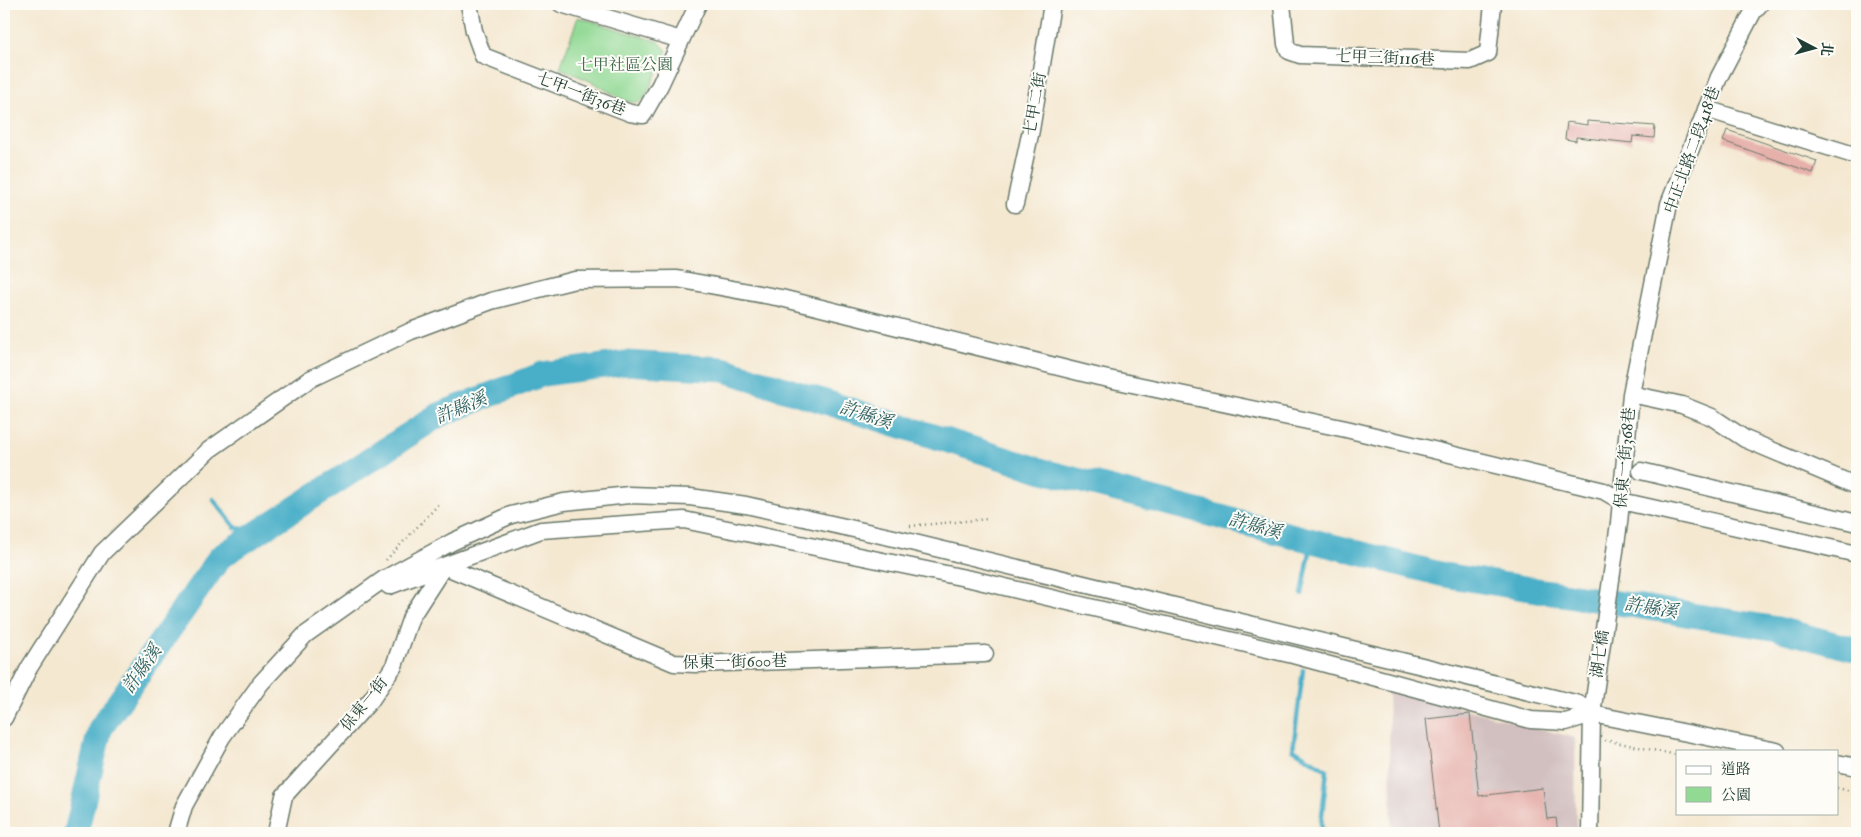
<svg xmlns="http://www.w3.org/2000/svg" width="1861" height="837" viewBox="0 0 1861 837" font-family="'IM FELL Double Pica','Noto Serif TC',serif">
<rect width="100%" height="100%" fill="#fdfcf7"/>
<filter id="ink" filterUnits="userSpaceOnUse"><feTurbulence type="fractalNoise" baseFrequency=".02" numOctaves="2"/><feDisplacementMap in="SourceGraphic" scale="10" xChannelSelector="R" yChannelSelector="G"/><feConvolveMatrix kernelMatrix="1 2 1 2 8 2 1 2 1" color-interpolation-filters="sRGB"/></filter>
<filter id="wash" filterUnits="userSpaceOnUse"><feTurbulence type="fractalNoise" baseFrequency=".0096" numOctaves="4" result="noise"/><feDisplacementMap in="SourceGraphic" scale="20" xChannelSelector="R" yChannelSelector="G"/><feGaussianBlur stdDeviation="1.12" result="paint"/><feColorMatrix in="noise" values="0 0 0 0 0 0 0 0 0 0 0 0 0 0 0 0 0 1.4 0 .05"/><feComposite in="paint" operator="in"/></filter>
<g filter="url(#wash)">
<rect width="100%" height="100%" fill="#f4e8d1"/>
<path fill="#d2bfc0" d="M1388,689L1575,738L1576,833H1392Z"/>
<path fill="#92d994" stroke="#588b64" d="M578,17L659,42L667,50L645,98L638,103L626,101L592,82L560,68Z"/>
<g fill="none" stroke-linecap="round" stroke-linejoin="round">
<path stroke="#49afc8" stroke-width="4.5" d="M213,499L235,527L257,533
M1302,594L1312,541
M1303,670L1293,749L1327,770L1321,824L1323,833"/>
<path stroke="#49afc8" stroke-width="25" d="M76,833L100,729L220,557L439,415L543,374L626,363L722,369L1043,471L1444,575L1778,629L1857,650"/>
</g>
<g id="blocks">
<path fill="#e6b0ab" d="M1587,121L1655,126L1654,138L1633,136L1632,143L1576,137V141L1565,139L1567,122L1587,125Z
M1727,130L1817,161L1813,173L1723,141Z
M1470,714L1479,796L1543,788L1547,819L1556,818L1558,833H1439L1426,719Z"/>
</g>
</g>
<g filter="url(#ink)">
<use href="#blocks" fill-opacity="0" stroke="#6a796b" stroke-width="1"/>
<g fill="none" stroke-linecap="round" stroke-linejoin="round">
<defs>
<path id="minor" d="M469,4L474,31L483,56L630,113L643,115L660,85L698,4
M561,4L681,40
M1282,4L1286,44L1289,51L1300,55L1470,61L1488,53L1493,4
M1706,109L1857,156
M1015,204L1031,130L1052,4
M1631,394L1682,405L1712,417L1745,439L1857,486
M1641,471L1857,523
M388,585L389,586L541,530L684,520L975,580L1293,655L1531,720L1566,722L1592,714
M4,718L29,668L102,553L209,450L310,379L411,331L491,301L575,280L677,279L781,298L1099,377L1346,429L1604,491L1621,501L1857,554
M1837,763L1857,767
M176,833L184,806L222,737L261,683L305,635L384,579L452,542L511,515L564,502L629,495L690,497L746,505L894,538L1579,704L1592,714L1777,751
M276,833L284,796L371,700L394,666L411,617L444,566L674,663L695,664L985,654
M1590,833L1592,714L1619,523L1631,394L1669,204L1719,77L1753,12L1760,4"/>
</defs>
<use href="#minor" stroke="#6a796b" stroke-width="19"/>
<path stroke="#6a796b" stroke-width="2.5" stroke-dasharray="1 4" stroke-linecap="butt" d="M910,526L988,519
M386,560L440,503
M1605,740L1677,755
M1837,788L1857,792"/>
<use href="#minor" stroke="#fff" stroke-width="16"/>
</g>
</g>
<g text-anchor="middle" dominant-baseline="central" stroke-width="4" stroke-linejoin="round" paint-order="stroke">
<g font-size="16" fill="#1f3d34" stroke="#fdfcf7">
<text transform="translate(1385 58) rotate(2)">七甲三街116巷</text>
<text transform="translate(581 94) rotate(21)">七甲一街36巷</text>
<text transform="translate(1035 104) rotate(-80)">七甲二街</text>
<text transform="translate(1692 150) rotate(-70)">中正北路二段418巷</text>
<text transform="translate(1625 458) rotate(-85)">保東一街368巷</text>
<text transform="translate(1600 654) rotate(-82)">湖七橋</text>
<text transform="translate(735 662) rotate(-1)">保東一街600巷</text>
<text transform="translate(364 704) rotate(-51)">保東一街</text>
</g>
<g font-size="16" fill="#3c644c" stroke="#fdfcf7">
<text x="625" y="65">七甲社區公園</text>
</g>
<g font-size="18" font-style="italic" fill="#2c5f60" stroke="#fdfcf7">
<text transform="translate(461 408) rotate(-23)">許縣溪</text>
<text transform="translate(866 415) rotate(18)">許縣溪</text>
<text transform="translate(1255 526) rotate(15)">許縣溪</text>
<text transform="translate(1651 608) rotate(9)">許縣溪</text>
<text transform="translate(142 669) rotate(-55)">許縣溪</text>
</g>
</g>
<rect width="1861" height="837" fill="none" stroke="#fdfcf7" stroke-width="20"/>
<rect x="1676" y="750" width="162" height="65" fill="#fdfcf7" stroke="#a4b0a9"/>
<rect x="1686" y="766" width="25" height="8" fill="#ffffff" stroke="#a4b0a9"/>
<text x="1721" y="774" font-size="15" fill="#1f3d34">道路</text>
<rect x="1686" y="787" width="25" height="15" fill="#92d994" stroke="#a4b0a9"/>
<text x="1721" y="800" font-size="15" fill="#1f3d34">公園</text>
<g transform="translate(1814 48) rotate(96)" stroke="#fdfcf7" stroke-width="4" paint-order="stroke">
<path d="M0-4L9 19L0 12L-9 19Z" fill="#1f3d34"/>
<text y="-8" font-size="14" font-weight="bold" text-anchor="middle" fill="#1f3d34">北</text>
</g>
</svg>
